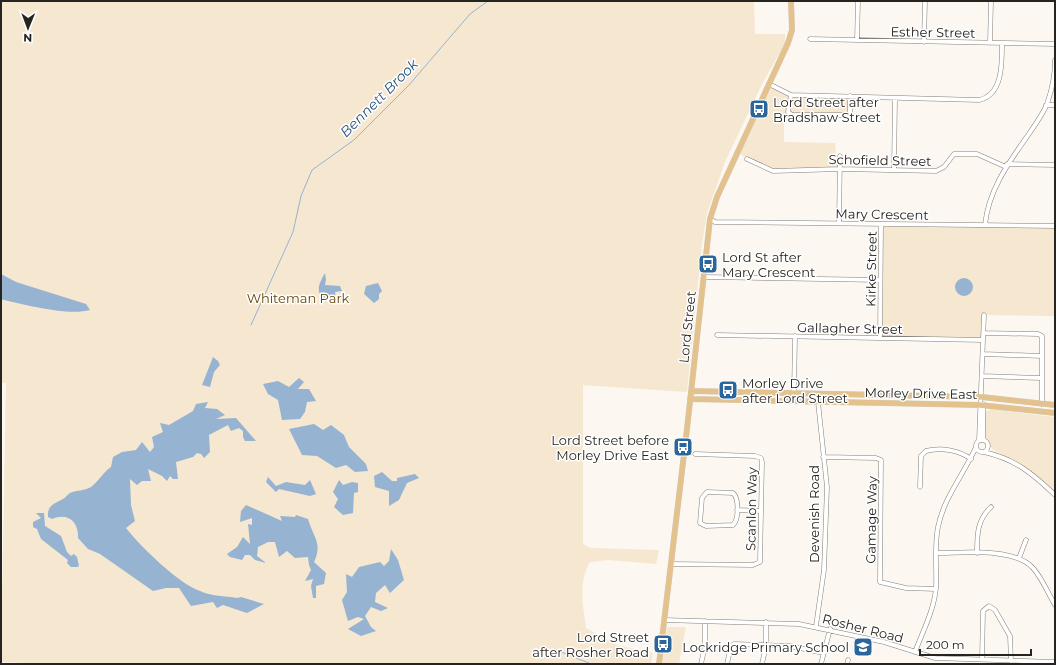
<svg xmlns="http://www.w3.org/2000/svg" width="1056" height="665" viewBox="0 0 1056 665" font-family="Montserrat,sans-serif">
<rect width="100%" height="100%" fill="#fcf7f0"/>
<path fill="#f6e7d1" d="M1,1H754L755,34H785V44L762,84L725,162L707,213L702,244L687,392L583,385V544L591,548L659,550L656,564L608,560L590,562C578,581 583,606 586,628L617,645L653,653L651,664H52L1,662L6,383H1Z
M769,84L791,95L850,96V114H789L784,119V142L835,143L836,155L840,156V169L773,171L747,159L738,152Z
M881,224L1055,226V316L984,315L983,340L880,338Z
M991,409L1055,417V493L1031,471L992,449L984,438L985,412Z
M667,627H686L679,664H662Z"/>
<path fill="#96b3d1" d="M325,273L326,280L325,285L340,286L342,291L335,292L336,301L333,303L331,297L323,299C315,290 320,282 325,273Z
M1,274L16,282L86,304L90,310C68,316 26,305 4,300L1,299Z
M955 287a9 9 0 1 1 18 0a9 9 0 1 1-18 0Z
M378,283L382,291L379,294V299L374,303L364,294L366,286Z
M213,357L218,361L220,365L214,372L210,387L202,385Z
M299,378L304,382L298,389H309L316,401L307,402L305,412L300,419L282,420L278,400L268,394L263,384L278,381L289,387Z
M208,402L205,408L217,409L225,415L216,419L236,418L256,441H245L243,437V431L239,428L231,431L228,425L209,435L210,452L204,458L201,454L197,453L193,457L176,462L178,479H173L170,476L167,481L162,476L148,469L151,481H142L137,485L130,479L131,505L135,521L126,528C140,546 179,584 200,591C211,596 225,596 237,598L241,597L264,604L247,613L223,605L217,608L213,602L191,606L179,588H166L153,591L100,554L88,549L78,538C79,522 68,512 52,519L48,517C47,505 54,504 63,499C65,498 67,495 70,493C77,490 84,491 91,487C99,481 103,472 111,467L113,457L122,452L136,450L142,442L150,452L154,447L152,437L163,432L160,423L169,425L193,411L196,404Z
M314,424L323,430L331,425L344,435L349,447L366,464L368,471L355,472L346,465L336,468L317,456L302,455L289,429Z
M382,472L392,481H397V478L415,474L419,478L407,483L399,500L389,506V491L375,487L374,476Z
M268,477L276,486L286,482L305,485L310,480L316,494L310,496L279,489L276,492L266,482Z
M339,480L343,485L352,482L358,483V492L354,493L353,513L343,515L334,507L338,499L333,492Z
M246,505L282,521L280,516L295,517L296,515L308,519C313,537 323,543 314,562L326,573L324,584L316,586V598H313L311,586L313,579L305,581L311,570L309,565L308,557L295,558L287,551L279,557L275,542H268L258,547L257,556L266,563L255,560L250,555H245L242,560L230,557L227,554L237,547L243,537L250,544L248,524L252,525V518L240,522L241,511Z
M36,513H44L45,526L61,536L67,552L71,556L74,554L77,557L79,566L77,567H71L67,563L68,560L41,539L37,529L33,527V522L41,518Z
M391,549L398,560L404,580L390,593L385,585L376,593L375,602L388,608L381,611L371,607L365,616L371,627L376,631L361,636L348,629L364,619L358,617L348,621L342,600L347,592L346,574L352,577L359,567L380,562L384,566L389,561Z"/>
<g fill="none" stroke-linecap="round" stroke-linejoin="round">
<path stroke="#96b3d1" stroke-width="1" d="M251,325L293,232L301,196L312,170L354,140L409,85L470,14L488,1
M554,649L591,664"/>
<defs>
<path id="minor" d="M810,39L1055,44
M857,40L858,1
M924,42L925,1
M990,43L991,1
M769,84L791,95L979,100C1003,95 1002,63 1002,43
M791,95L788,112L792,115H848L850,112V96
M1046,105H1055
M747,159L773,171L840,169L936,171L944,167L954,154H977L1006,167
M1007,164L1055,165
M894,170L895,98
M710,219L715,222L1055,226
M839,223L840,156
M985,225C988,192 1007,165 1026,138C1033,128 1042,116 1047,104C1052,90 1055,75 1055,60
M704,277L880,280
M983,333L1038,334L1042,336V404
M717,335L983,340
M880,338L881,224
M983,354L1042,356
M982,376L1042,378
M794,394L795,336
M976 446a6 6 0 1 1 12 0a6 6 0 1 1-12 0Z
M979,440L984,315
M983,440V404
M984,452C1015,459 1032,473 1055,495
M823,457L876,458L881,460L880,582L906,588L936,589
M920,487L921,456L926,451C940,447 959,450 971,459
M707,492L733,493C739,498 739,519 733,525L706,526L700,523L702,498Z
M737,510L761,511
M936,553C962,553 1014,547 1033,568C1042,578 1048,593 1055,605
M977,553C977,535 977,520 991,507
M1019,558L1026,540
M671,564L753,565L760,562L762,462L761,458L755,456L695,454
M664,620L799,624L884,642L935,658L1055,662
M816,626L824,570L827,487L818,402
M915,652C923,631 934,610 936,588C937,568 934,547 938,527C944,497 964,474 976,447
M982,660L983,611L989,606L995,610L1010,636L1011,661
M701,664L705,646V621
M727,664L731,646L734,644L790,646L824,653
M762,664L766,645V622
M821,664L830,629
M847,664L848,660"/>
<path id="major" d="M691,391L982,397L1055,405
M690,399L980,405L1055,413
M659,664L687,429L710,219L717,197L788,43L792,30L791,1"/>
</defs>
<use href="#minor" stroke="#827e78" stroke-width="5"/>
<use href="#major" stroke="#d3d3d3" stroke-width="6"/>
<use href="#minor" stroke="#fff" stroke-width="4"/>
<use href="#major" stroke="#e3c28e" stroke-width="5.5"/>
</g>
<defs>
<symbol id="bus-square" viewBox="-11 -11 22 22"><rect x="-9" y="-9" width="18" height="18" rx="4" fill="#2a659c" stroke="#fff"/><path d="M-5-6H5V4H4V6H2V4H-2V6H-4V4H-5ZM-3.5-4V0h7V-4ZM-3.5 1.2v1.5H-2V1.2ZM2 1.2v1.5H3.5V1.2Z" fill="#fff"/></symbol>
<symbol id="school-square" viewBox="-11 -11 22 22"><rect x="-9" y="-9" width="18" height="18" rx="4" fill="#2a659c" stroke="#fff"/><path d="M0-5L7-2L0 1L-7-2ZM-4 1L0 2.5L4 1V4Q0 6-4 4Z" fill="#fff"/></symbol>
</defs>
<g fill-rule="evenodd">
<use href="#bus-square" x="748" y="98" width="22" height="22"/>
<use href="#bus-square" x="697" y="253" width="22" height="22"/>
<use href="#bus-square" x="717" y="379" width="22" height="22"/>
<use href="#bus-square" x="672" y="436" width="22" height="22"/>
<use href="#bus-square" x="652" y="633" width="22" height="22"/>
<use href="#school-square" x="852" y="636" width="22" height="22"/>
</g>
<g text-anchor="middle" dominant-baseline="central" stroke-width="3" stroke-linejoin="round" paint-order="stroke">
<g font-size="13" fill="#252421" stroke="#fff">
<text transform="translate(933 32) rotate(1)">Esther Street</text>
<text transform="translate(880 160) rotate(1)">Schofield Street</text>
<text transform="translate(882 214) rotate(1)">Mary Crescent</text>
<text transform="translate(871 269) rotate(-89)">Kirke Street</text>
<text transform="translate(687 327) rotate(-84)">Lord Street</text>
<text transform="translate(850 328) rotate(1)">Gallagher Street</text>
<text transform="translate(921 393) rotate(1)">Morley Drive East</text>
<text transform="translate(751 509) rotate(-89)">Scanlon Way</text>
<text transform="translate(814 514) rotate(-90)">Devenish Road</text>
<text transform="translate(871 520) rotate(-89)">Gamage Way</text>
<text transform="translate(863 628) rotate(14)">Rosher Road</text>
</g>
<g font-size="13" fill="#252421" stroke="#fff" text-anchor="start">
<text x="773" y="102">Lord Street after<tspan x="773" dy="15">Bradshaw Street</tspan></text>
<text x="722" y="257">Lord St after<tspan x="722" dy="15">Mary Crescent</tspan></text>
<text x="742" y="383">Morley Drive<tspan x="742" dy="15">after Lord Street</tspan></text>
<text x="669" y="440" text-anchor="end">Lord Street before<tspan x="669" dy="15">Morley Drive East</tspan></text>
<text x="649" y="637" text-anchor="end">Lord Street<tspan x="649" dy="15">after Rosher Road</tspan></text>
<text x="849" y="647" text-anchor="end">Lockridge Primary School</text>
</g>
<g font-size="13" fill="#654405" stroke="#fff">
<text x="298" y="298">Whiteman Park</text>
</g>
<g font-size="14" font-style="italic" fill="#27517b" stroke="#fff">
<text transform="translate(379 98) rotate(-45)">Bennett Brook</text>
</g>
</g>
<rect width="1056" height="665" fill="none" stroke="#252421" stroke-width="4"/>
<g transform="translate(28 28) rotate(181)" stroke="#ffffff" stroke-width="3" paint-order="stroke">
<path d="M0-3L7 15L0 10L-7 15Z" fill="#252421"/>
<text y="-6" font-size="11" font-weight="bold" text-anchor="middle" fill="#252421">N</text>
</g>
<path d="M920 649v6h111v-6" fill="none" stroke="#252421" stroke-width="2"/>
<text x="926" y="649" font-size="12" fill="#252421" stroke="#ffffff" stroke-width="3" paint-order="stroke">200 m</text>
</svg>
